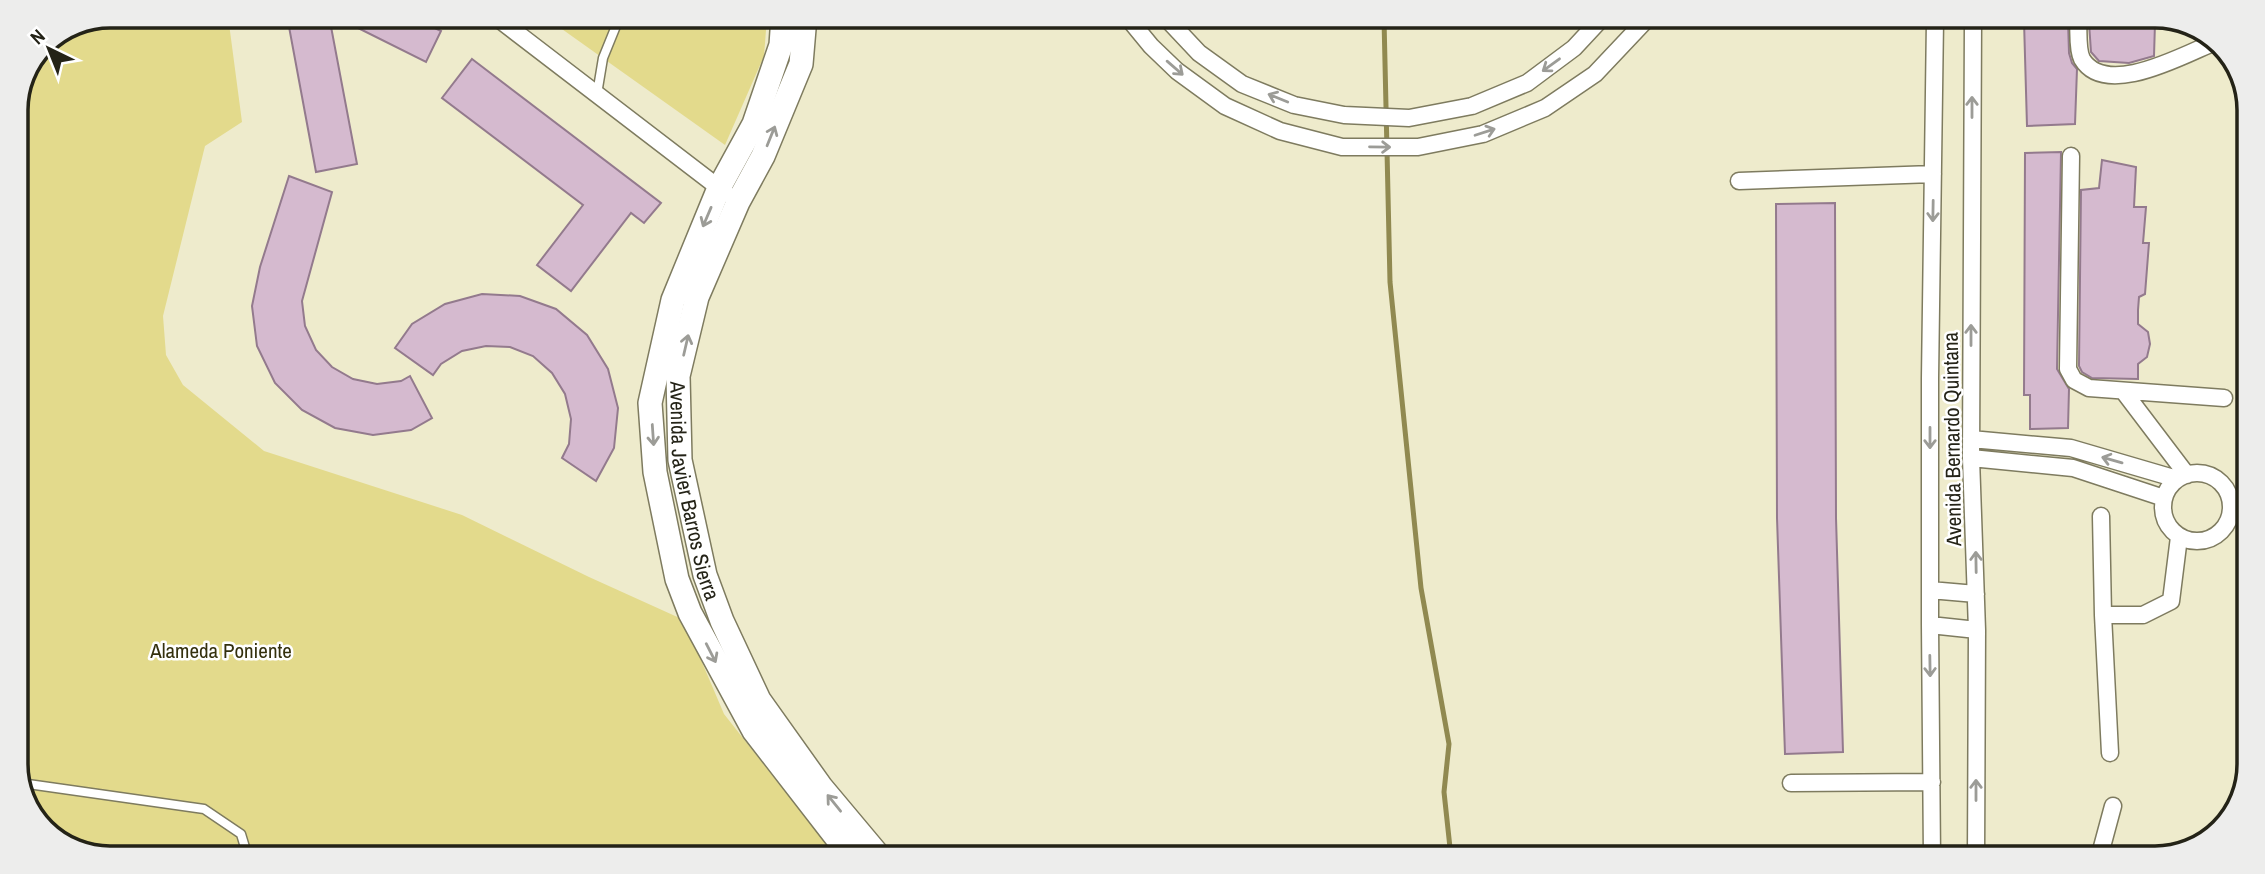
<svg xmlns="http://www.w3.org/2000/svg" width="2265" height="874" viewBox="0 0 2265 874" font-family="'Archivo Narrow',sans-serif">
<rect width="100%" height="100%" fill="#eeebcc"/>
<path fill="#e3da8c" d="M110,16H228L242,122L205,146L163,316L166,355L183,385L264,451L462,515L589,577L684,620L724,714L835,855L79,853L35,821L16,771V104L44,43Z
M545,17H767L764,56L725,145Z"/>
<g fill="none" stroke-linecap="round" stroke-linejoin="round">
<path stroke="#908950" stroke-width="5" d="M1384,19L1390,282L1421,588L1449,744L1444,792L1451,857"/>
</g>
<path fill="#d5bacf" stroke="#937a8d" stroke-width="2" d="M287,16H329L357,164L316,172Z
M334,16L412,17L441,31L426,62Z
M2024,21H2068L2069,53L2072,63L2077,69L2075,124L2027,126Z
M2103,21H2148V24L2155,23L2154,56L2129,63L2099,61L2091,52L2089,23H2103Z
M472,59L661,203L644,223L631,213L571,291L537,265L583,205L442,98Z
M2061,152L2057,369L2069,389L2068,428L2030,429V395H2024L2025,153Z
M2102,160L2136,167L2134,207H2146L2143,243H2149L2145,294L2139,297L2138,310V324L2148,332L2150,344L2147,357L2138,364V379L2092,378L2082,372L2079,366L2081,190L2099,188Z
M289,176L332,192L302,301L305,326L316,350L332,367L353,379L377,384L401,381L410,376L432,418L411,430L373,435L335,428L302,410L275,383L257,346L252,306L260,267Z
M1835,203L1836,518L1843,752L1785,754L1777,518L1776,204Z
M482,294L520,296L556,309L587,335L608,369L618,408L614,448L596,481L562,458L569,444L571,419L565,394L552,373L533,356L510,347L486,346L462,351L441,364L433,375L395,348L412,324L445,304Z"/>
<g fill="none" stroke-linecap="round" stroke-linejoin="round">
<defs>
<path id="lane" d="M597,94L603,58L616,26
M21,783L204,809L241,834L247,854"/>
<path id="street" d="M496,17L727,194
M1128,18L1151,46L1177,71L1225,106L1280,131L1342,147H1418L1483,134L1545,108L1595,74L1646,20
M1166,18L1199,53L1242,84L1294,105L1344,115L1409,118L1472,106L1527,83L1574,48L1601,19
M1973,20L1971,458L1977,630L1976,858
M2078,21C2079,32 2077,49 2082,59C2106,99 2185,54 2215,42
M2071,156L2068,369L2074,380L2089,388L2224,398
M1739,181L1933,174
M2124,392L2187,475
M1971,439L2071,448L2177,479
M1971,458L2073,468L2164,498
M2163 507a34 34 0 1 1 68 0a34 34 0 1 1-68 0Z
M2101,516L2103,615L2110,753
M1930,590L1976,594
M2103,615H2143L2171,601L2179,537
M1930,625L1977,630
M1791,783L1932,782
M1932,858L1930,625V378L1935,20
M2099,858L2113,806"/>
<g id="secondary">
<path d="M783,17L781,45L754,124L719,188L673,300L650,403L655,472L677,579L690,613L754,731L850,855"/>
<path id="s1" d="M805,17L801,64L763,156L738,202L697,297L678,376L680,460L705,575L722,621L759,700L821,787L878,855"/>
</g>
</defs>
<use href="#lane" stroke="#7e7b5f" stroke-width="11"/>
<use href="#street" stroke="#7e7b5f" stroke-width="19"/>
<use href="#secondary" stroke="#7e7b5f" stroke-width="26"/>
<use href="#lane" stroke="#fff" stroke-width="8"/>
<use href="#street" stroke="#fff" stroke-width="16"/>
<use href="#secondary" stroke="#fff" stroke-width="23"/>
</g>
<defs><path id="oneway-shaft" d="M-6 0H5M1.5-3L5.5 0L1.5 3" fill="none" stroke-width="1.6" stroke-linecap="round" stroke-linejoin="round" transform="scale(1.75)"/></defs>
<g stroke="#9c9c97">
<use href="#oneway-shaft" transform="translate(1551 65) rotate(144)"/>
<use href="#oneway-shaft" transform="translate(1175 68) rotate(41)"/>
<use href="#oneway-shaft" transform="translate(1278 98) rotate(-158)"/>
<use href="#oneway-shaft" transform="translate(1972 107) rotate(-90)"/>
<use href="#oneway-shaft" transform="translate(1485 132) rotate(-18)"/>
<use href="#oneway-shaft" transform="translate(771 136) rotate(-68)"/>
<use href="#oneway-shaft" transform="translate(1380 147) rotate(1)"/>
<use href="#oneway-shaft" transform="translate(1933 211) rotate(91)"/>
<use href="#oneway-shaft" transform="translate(707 217) rotate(113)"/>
<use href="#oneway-shaft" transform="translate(1971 335) rotate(-90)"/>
<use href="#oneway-shaft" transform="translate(686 345) rotate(-77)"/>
<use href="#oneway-shaft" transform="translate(653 435) rotate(86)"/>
<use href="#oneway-shaft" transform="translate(1930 438) rotate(90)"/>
<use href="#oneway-shaft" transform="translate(2112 460) rotate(-164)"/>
<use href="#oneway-shaft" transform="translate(1976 562) rotate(-91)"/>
<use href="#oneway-shaft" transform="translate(711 653) rotate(63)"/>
<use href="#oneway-shaft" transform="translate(1930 666) rotate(89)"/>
<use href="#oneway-shaft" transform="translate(1976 790) rotate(-90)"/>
<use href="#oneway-shaft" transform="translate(834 803) rotate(-129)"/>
</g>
<g text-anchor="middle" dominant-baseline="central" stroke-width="5" stroke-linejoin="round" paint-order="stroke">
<g font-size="21" fill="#242317" stroke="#fff">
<text transform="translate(1952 439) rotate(-91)">Avenida Bernardo Quintana</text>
<text stroke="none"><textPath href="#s1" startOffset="500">Avenida Javier Barros Sierra</textPath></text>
</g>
<g font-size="21" fill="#34300d" stroke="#fff">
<text x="221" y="650">Alameda Poniente</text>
</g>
</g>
<path d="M0 0H2265V874H0ZM110 28H2155A82 82 0 0 1 2237 110V764A82 82 0 0 1 2155 846H110A82 82 0 0 1 28 764V110A82 82 0 0 1 110 28Z" fill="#ededec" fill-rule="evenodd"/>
<path fill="none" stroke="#242317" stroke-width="3.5" d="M110 28H2155A82 82 0 0 1 2237 110V764A82 82 0 0 1 2155 846H110A82 82 0 0 1 28 764V110A82 82 0 0 1 110 28Z"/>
<g transform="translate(49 49) rotate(317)" stroke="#ffffff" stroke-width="5" paint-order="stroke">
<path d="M0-5L12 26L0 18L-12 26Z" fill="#242317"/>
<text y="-10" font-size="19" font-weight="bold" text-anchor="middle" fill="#242317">N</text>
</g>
</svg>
